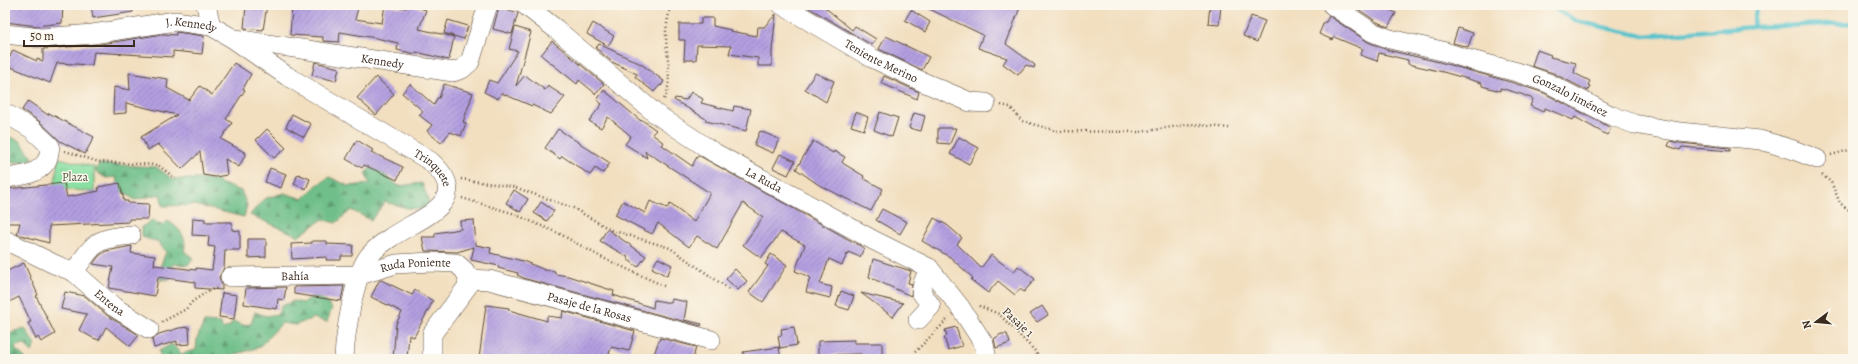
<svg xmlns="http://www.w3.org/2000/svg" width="1858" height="364" viewBox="0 0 1858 364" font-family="Alegreya,serif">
<defs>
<pattern id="forest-firs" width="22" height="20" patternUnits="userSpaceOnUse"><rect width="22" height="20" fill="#70bf8a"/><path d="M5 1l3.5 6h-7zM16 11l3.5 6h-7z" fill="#5d9b70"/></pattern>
<pattern id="park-crowns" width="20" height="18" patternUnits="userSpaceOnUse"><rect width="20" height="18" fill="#8be1a4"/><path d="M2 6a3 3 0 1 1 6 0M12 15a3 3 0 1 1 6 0" fill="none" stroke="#79c18d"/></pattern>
<pattern id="building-hatch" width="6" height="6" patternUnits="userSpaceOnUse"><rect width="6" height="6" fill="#b39fe1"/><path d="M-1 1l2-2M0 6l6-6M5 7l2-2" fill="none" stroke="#9382b6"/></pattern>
</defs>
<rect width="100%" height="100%" fill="#fbf7ec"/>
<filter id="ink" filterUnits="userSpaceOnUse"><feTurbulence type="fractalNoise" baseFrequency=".025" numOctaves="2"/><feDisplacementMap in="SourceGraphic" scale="8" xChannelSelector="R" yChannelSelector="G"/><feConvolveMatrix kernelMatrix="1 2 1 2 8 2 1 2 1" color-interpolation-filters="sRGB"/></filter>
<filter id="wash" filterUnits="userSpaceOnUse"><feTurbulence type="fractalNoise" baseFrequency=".012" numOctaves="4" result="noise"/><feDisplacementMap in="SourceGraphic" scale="16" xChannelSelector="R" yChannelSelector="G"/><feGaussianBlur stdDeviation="0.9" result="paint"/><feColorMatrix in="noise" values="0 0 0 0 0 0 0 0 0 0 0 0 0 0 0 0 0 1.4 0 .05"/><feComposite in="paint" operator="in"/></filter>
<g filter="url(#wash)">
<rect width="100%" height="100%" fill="#f2dfc0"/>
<path fill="url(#forest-firs)" stroke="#567454" d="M5,135L20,141L33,158L27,161L5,163Z
M99,164L156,167L173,179H210L241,191L247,205L244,217L195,205L163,206L160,194L135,200L119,189L116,177L106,178L95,171Z
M373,166L399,186L422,183L428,199L429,210L407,208L385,202L371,220L351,210L336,223L323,219L299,236L250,215L264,199L284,193L303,199L316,186L329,177L349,186L370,184L365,173Z
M152,220L162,225L168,221C179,228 188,237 184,251L193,258L188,265L173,264L171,279L160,280L159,270L166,252L158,242L142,237V227Z
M313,297L324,300L332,308L327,322L313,318L296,325L282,323L259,347L221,359H161L159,351L172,344L181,354L196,350L197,339L204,322L220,323L223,329L230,326L233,321L242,325L251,324L255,312L266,316L278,314L281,306L294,301L302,303Z
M25,328L35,345L32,352L24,344L16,346L15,349L26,359H13L5,353V338L15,331Z"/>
<path fill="url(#park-crowns)" stroke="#638661" d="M59,158L94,167V192L54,188Z"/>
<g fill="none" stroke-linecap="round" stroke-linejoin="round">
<path stroke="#56c3cc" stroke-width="4.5" d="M1548,5L1576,21L1643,36L1753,27L1853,23
M1753,27L1757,5"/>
</g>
<g id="blocks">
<path fill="url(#building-hatch)" d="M5,5H63L62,23L37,26L5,22Z
M91,5H132L133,12L93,18Z
M246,5H267L263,30L244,28Z
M292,5H359L355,19L382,23L385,5L406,8L407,5H411L426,10L419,29L454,37L449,60L416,52V54L397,50L398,43L376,38L340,32L339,42L323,41V37L290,35Z
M804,5H822L852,30L855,26L876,39L872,45Z
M921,5H1021L1006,44L1035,65L1034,68L1026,65L1018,75L1003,64L1007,58L978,48L983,35Z
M1210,5H1221L1219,25L1208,24Z
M1352,5H1369L1377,10L1379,5H1381L1396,13L1388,27L1377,22Z
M499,7L518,13L512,34L493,29Z
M911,10L930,22L925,32L905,20Z
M776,14L772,50V66H758V58L729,54L731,46L697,45L696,60H684L685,40H679V24H701V18H713V26L731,30L730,31L757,36L758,27H764Z
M1251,16L1265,21L1257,42L1243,36Z
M1329,16L1368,42L1387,50L1439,62L1514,83L1544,93L1611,128L1607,135L1575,117L1573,120L1545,108L1543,112L1530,106L1533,99L1521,94L1500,88V91L1482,86V83L1443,72L1408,64V60L1379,53L1377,61L1360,55L1363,49L1334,37L1333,40L1319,34L1324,22H1326Z
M448,20L468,26L464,39L444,33Z
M593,23L614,36L608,46L587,34Z
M515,27L531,32L516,86L525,75L545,90L548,86L565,97L551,114L532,105V106L501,93L498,99L484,92L489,80L497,83L518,51L509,49Z
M1458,28L1473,33L1468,47L1453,43Z
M176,32L204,36L202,54L173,51V57L94,52L92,65L57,63L50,83L6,65L13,50L37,61V59L43,61V49L95,45L163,34L176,35Z
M886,36L929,57L922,70L879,49Z
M552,41L604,84L596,94L579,80L577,84L541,55Z
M599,44L641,64L664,81L661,86L660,85L654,92L635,77L637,74L612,62L606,57L596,48Z
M1537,50L1551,55L1550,57L1576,63L1574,73L1590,81L1588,85L1590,86L1588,91L1553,73L1532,66Z
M315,62L339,68L336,81L312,75Z
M234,63L251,74L243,89L245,90L226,119L232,123L221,139L246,153L239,167L225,159L227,175L215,177L203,175L200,152L182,169L158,144L148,150L141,137L177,115L126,103V113L113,114L114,87L130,90L129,73L168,79L167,88L189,100L200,86L212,95Z
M815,73L834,81L826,102L805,89Z
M884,76L919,92L917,99L881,83Z
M376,77L394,94L376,115L357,98Z
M410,84L434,105L437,98H439L444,84L473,93L463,122L466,123L461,136L450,132L441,143L427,131L432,125L419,115L423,111L402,93Z
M604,90L641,121L642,120L656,130L652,134L664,143L662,145L692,166L698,155L864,248L860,257L848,252L842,265L829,259L820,284L832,287L830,298L806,292L810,277L795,271L805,245L781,232L761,258L743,245L763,217L743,203L717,249L697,236L689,247L658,223L652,234L615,215L623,201L645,213L650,201L667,208L670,204L694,222L710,193L645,151L647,158L625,144L631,136L608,117L601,128L589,121L602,104L597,100Z
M691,92L703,99L701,103L733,111L734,106L751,109L746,131L706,121V119L674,100L675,98L686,100Z
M28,101L48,115L49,113L94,137L85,154L60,141L39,121L22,110Z
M856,112L868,117L864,130L851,126Z
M880,112L898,118L892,137L874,130Z
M914,113L925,116L921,131L909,128Z
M292,114L311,124L304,137L286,127Z
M938,128H956L950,144L938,143Z
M267,129L286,148L274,158L256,140Z
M558,129L610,163L603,173L595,168L590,175L562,156L560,159L545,148Z
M760,131L779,139L773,153L754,145Z
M959,137L979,148L969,164L950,154Z
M357,140L373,150L371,152L403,167L397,180L364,165L362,168L346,159Z
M813,141L833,153L834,151L845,157L842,162L844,164L864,176L863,178L883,189L871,211L819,185L796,169Z
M1670,141L1679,143L1730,148V151L1682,147L1680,150L1668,146Z
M780,154L795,161L788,175L773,168Z
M270,168L286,174L281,188L265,182Z
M298,174L310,179L306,189L294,184Z
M64,183L67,197L99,191L98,187L120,183L124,201H128V203L149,204L148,219H129V222L49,226V243L17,234L20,223H5V208L9,209L8,189Z
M514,190L528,199L520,212L506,203Z
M541,202L554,211L547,221L534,213Z
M882,209L907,222L900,234L876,220Z
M193,218L205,219V222H232V230L240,231V250H225L224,268L219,277L222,285V290L195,288V282L158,277L155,296L109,288L113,267L93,264L99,256L106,251L132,246L131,253L155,256L154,265L196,270V268L212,270L215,247L208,246L209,236L192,235Z
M934,218L947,225L962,238L957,244L981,268L991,255L1014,272L1018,266L1035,279L1024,292L1020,289L1015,295L998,281L988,293L971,280L973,278L950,257L922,241Z
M474,220L476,245L491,248L490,253L523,261L545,270L555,271V274L568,276L614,291L613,295L653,308L654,300L671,303L672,299L687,302L684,320L702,324L701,326L526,279L517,275L518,273L498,268L499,266L471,260L474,247L457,252L425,251L422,237H435V233L461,229L460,221Z
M607,229L646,256L638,267L627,259L628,257L600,241Z
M248,239H266V257L248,258Z
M312,241H327V244L353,245L352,256H341V260H326L327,257L292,259L291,244L312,243Z
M771,254L787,265L763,302L749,292L768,266L765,264Z
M658,258L672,265L667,276L652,268Z
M873,259L911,271L908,283L912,284L911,296L869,277Z
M24,263L38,295L36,296L55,334L41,342L38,337L36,339L28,323L31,322L19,297L5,304V272Z
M735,269L747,281L738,290L726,279Z
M381,280L412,295L415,290L433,301L414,337L409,335L407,359H393L396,324L402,312L371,297L379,281Z
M344,286L341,301L294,294V287Z
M286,287L284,300L278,299L277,309L244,304L246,288Z
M841,291L854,296L849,310L836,306Z
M65,292L85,296L108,316L139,335L130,346L106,327L99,340L93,338L79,330L87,314L61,309Z
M222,293L237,295L234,319L219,317Z
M861,293L903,303L893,317Z
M486,305L509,308V310L547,321V316L562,318L563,311L635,331L629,351L611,347L608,359H479Z
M1042,306L1048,315L1037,322L1030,314Z
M189,327L190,344L177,345V341L154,348L152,339L159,334L179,328Z
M794,327L797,345L780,348L778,336L782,335L781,329Z
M956,327L962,346L948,350L944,337L947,336L945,330Z
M1001,334H1007L1010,343L996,348L994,339Z
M660,338L696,347L693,359H652Z
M854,340V343H882V359H867V357H861V354L818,355V341Z
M779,347L781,359H744L743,352Z"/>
</g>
</g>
<g filter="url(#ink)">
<use href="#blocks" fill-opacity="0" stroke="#564536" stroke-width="1"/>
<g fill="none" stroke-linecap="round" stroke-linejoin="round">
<defs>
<g id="minor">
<path d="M206,5L211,26"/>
<path id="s1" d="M525,5L556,29L656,114L715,153L873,240L929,268L960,307L984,344L987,359"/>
<path id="s2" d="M782,5L872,58L923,82L970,102L986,103"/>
<path id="s3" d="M1332,5L1372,32L1390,39L1442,51L1471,60L1517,72L1548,83L1610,115L1634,124L1680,132L1760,140L1791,149L1817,159"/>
<path id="s4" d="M5,34L41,38L93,34L175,21L211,26L232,38L287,76L430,161C477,202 418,218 390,238C382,243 375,249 369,256C354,275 345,334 344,359"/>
<path id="s5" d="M235,39L453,72L462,69L470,62L488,5"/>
<path d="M5,113L32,129L50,146C49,151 49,158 46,162C37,175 20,176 5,178"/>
<path id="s6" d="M5,240L54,264L74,272L114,307L149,329"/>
<path d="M74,272C94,243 94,239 131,235"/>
<path id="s7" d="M230,277L360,275L396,264L431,262L456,263L465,271L468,279L467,287L432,334V359"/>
<path id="s8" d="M468,279L489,280L711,340"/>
<path d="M918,320L931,306L921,292L923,283L929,268"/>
</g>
</defs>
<use href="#minor" stroke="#564536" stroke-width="20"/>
<path stroke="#564536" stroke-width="2.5" stroke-dasharray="1 3" stroke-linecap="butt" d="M664,99C674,82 665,50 666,30C667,22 669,13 671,5
M1001,105L1010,107L1022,121L1057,131L1140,132L1191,124L1229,128
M65,151L99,162L158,165L175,178
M1831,155L1853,149
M1822,175L1831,182L1840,203L1849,210L1853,219
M461,179L514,187L573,208L611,230L670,248L729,289
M462,198L512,213L560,234L601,257L664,286
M979,306L999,314L1036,352L1038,359
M162,322L186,309L193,301L210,290L219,288
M915,352L949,318"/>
<use href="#minor" stroke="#fff" stroke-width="19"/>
</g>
</g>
<g text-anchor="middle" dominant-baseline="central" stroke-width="3" stroke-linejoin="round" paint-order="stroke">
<g font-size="12" fill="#3b2a1e" stroke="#fbf7ec">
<text stroke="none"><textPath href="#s4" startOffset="188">J. Kennedy</textPath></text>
<text stroke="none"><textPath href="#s5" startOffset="149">Kennedy</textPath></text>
<text stroke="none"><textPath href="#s2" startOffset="114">Teniente Merino</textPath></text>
<text stroke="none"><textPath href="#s3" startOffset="257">Gonzalo Jiménez</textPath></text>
<text stroke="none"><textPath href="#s4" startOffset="472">Trinquete</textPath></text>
<text stroke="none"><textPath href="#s1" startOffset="297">La Ruda</textPath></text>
<text stroke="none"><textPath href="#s7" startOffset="187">Ruda Poniente</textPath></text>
<text stroke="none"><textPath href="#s7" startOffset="65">Bahía</textPath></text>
<text stroke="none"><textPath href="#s6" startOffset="123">Entena</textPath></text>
<text stroke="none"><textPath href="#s8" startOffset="125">Pasaje de la Rosas</textPath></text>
<text transform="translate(1018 322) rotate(43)">Pasaje 1</text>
</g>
<g font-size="12" fill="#4f5840" stroke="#fbf7ec">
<text x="75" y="177">Plaza</text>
</g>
</g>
<rect width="1858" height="364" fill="none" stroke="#fbf7ec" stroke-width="20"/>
<g transform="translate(1816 322) rotate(254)" stroke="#fbf7ec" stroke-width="3" paint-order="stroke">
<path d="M0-3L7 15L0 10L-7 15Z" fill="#3b2a1e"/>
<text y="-6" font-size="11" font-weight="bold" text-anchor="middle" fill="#3b2a1e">N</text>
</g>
<path d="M24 40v6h110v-6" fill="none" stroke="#3b2a1e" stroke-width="2"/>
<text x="30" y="40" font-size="12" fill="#3b2a1e" stroke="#fbf7ec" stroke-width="3" paint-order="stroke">50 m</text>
</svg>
